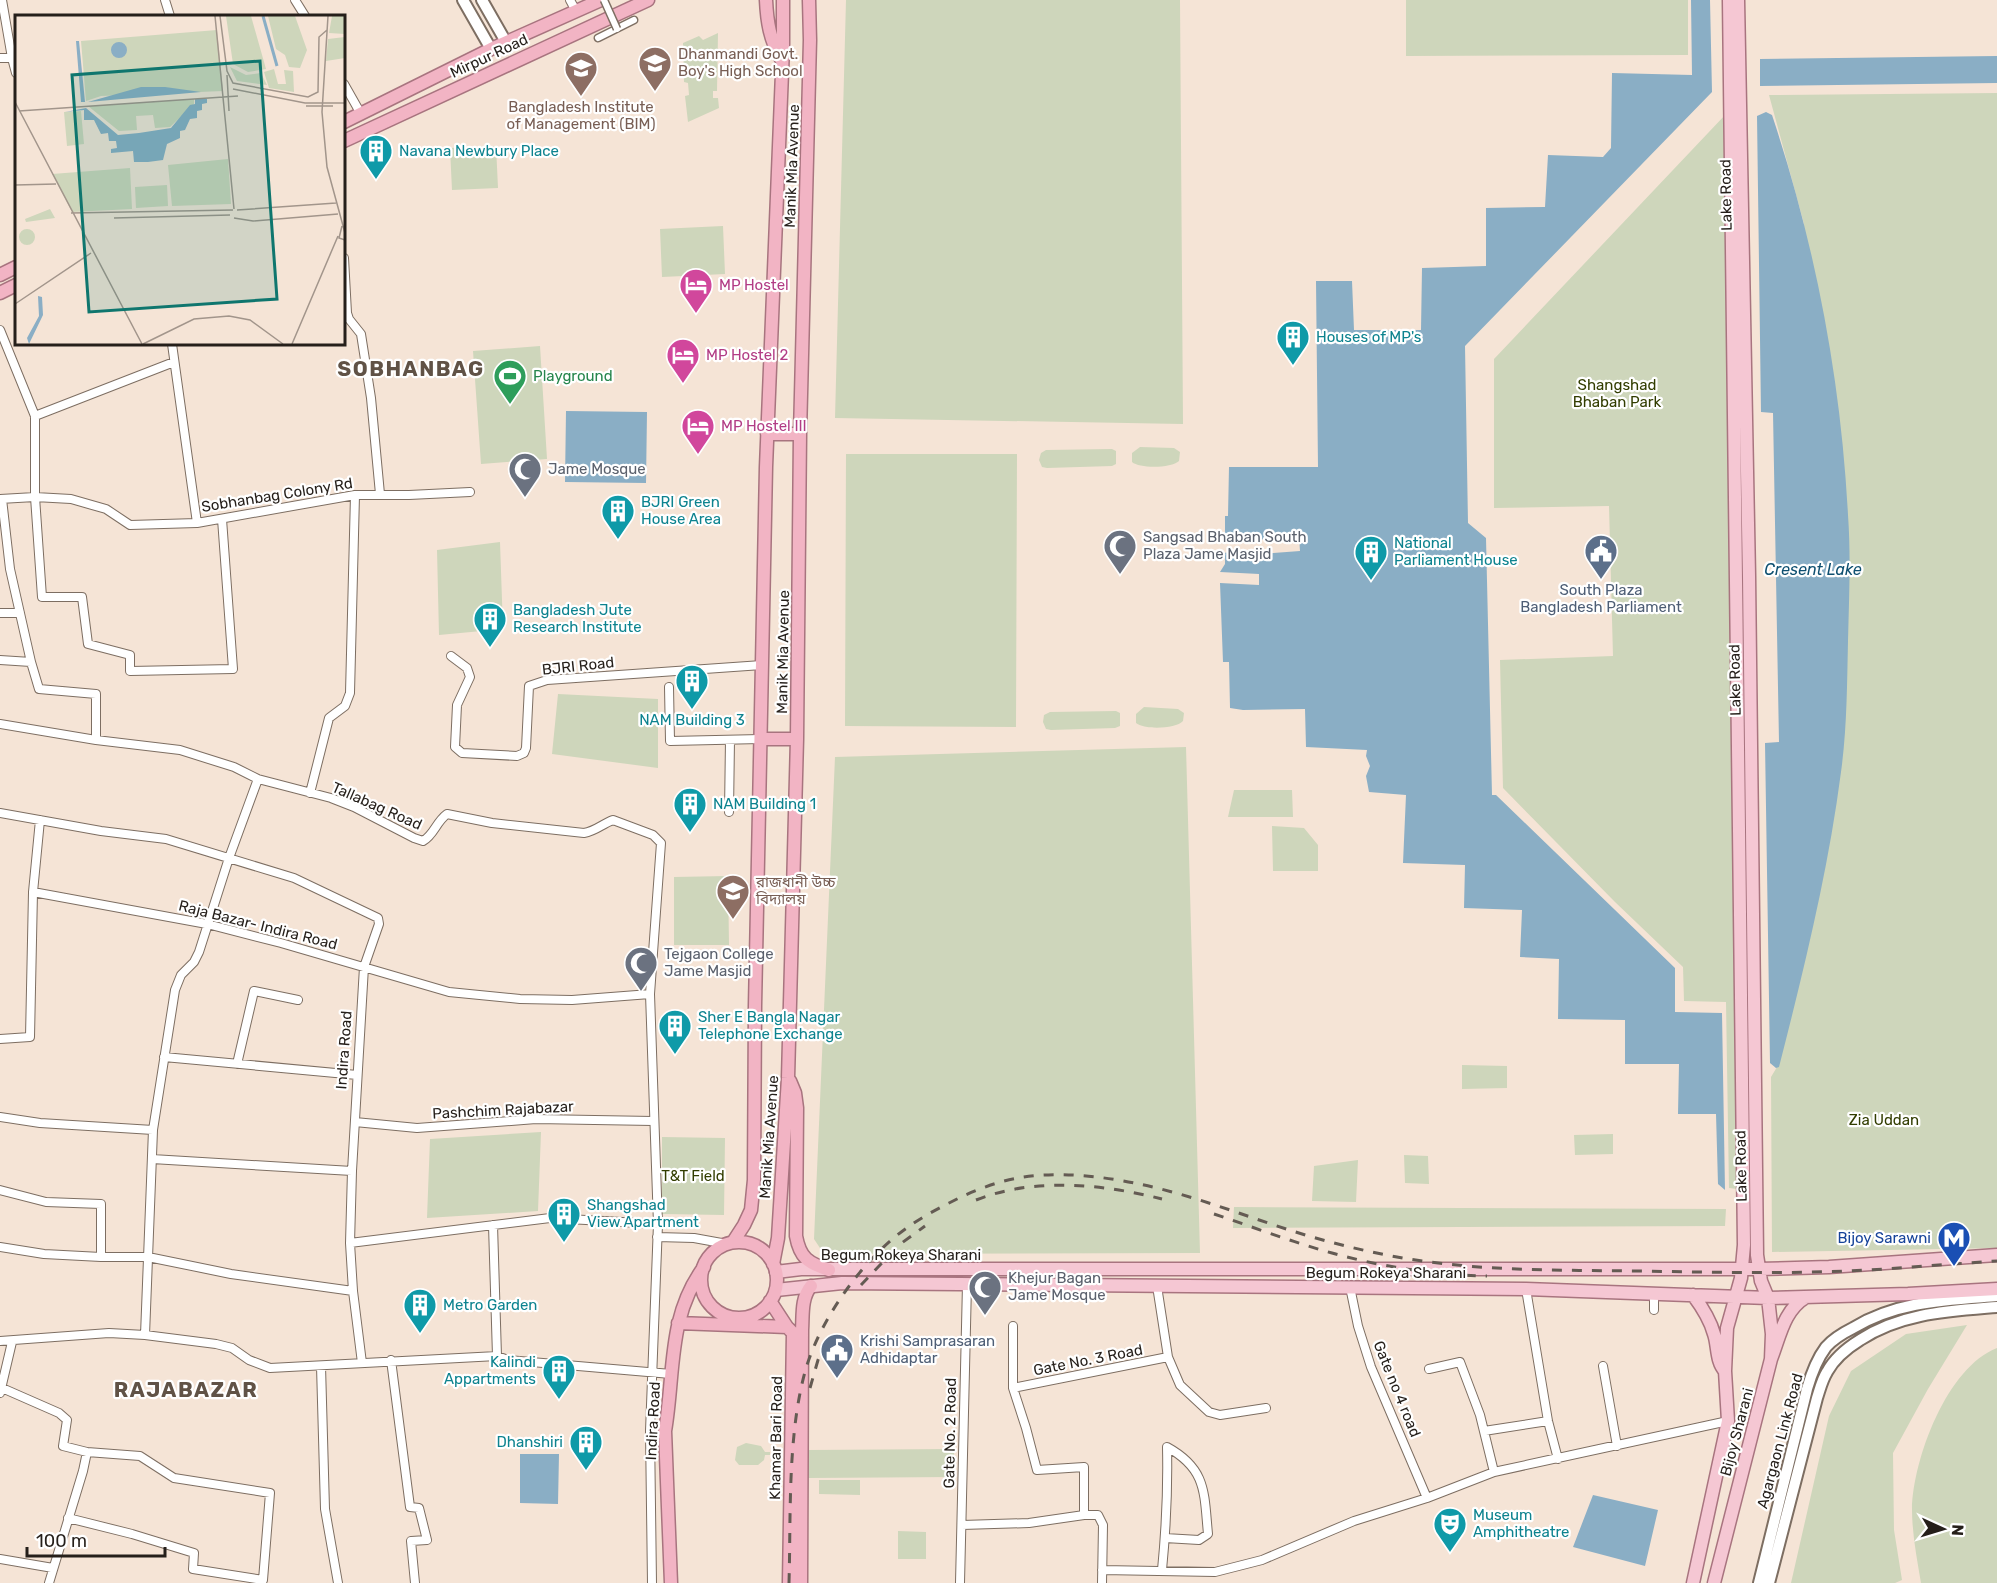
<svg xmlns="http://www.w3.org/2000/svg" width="1997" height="1583" viewBox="0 0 1997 1583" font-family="Rubik,'Noto Sans Bengali',sans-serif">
<rect width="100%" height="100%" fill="#f5e4d6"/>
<path fill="#ced6bb" d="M846,0H1180L1183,424L835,418Z
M1406,0H1688V55L1406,56Z
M718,33L717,91H713V98H718L719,108L688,122L685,96L689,95L688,83L684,82L683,43L699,36L703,40Z
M1997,93V1248L1772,1252L1771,1077L1780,1062L1804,224L1769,95Z
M1726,114L1734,674L1737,1189L1729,1188L1726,1002L1684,1001L1683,967L1615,902L1503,788L1500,660L1613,656L1609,506L1494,508V359Z
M496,146L498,188L452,190L450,148Z
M723,226L725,274L662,277L660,229Z
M540,346L547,459L481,464L473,351Z
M1140,447L1174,448L1180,452L1179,461C1172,468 1140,469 1132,462V453Z
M1112,449L1116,451V464L1112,466L1047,468L1042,467L1039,460L1041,453L1046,450Z
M846,454H1017L1016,727L845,726Z
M500,542L503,629L439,635L437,550Z
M558,694L658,699V768L552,754Z
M1144,707L1178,709L1184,713L1183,721C1176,729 1144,730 1136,723V714Z
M1116,711L1120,713V726L1115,728L1051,730L1046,729L1043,722L1044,715L1050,712Z
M1186,747L1200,1253L824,1254L814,1239L835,757Z
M1234,790H1292L1293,817H1228Z
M1272,826L1304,828L1318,845V871H1273Z
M728,876L729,945H674V877Z
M1462,1065L1507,1066V1088L1462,1089Z
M541,1132L538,1211L427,1218L430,1139Z
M1613,1134V1154L1575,1155L1574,1135Z
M662,1137L725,1138L724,1215L662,1214Z
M1404,1155L1428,1156L1429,1184L1405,1183Z
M1358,1160L1356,1202L1312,1201L1314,1166Z
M1234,1207L1726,1209L1725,1226L1233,1228Z
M1967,1325L1928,1389L1893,1453L1894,1530L1902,1580L1895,1583H1791L1829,1416L1851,1371L1906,1334Z
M1997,1348V1583H1921C1917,1559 1912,1534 1912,1509C1913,1459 1947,1367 1997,1348Z
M746,1443L761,1446L765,1452H770V1455H765L764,1460L758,1465H739L735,1460L737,1447Z
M954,1449V1477L808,1478V1450Z
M819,1480H860V1495L819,1494Z
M898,1531L926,1532V1559H898Z"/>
<path fill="#8aaec5" d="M1691,0H1710L1712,92L1465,346L1468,523L1486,538L1492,795H1496L1675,968V1012L1722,1013L1725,1190L1718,1184L1716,1114H1678L1679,1064H1625V1020L1558,1019L1559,959L1520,957L1522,910L1464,908L1465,865L1403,863L1406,795L1369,792L1366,776L1370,766L1366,756L1367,750L1306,747L1305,709L1243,710L1230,708L1229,662H1223L1220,583V572L1225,564V516H1228L1229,467H1318L1316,281H1352L1354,330H1421L1422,268L1486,266V208L1545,207L1548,155L1603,157L1611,148L1612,73L1692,75Z
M1997,56V83L1760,86V59Z
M1766,112L1772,115C1815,244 1841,379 1848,515C1851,557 1849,599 1848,641C1847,685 1847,729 1841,772C1828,872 1804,969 1779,1067L1776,1068L1770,1063L1765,743L1779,742L1773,413L1761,412L1757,116Z
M566,411L647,412L646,483L565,482Z
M520,1454H559L558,1504L520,1503Z
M1593,1495L1658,1510L1645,1566L1573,1547Z"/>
<path fill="#f5e4d6" d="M1299,537L1300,551L1259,554V550L1222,553V542Z
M1220,572L1259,574V585L1220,583Z"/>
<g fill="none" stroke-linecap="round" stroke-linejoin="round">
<defs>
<path id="pedestrian" d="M598,38L634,20"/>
<path id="minor" d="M2,0L12,58L16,73
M165,0L170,16
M295,0L305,16
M570,0L576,11
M0,58H12
M344,84L361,114
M344,258L347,313L349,319L361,334L371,398L380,494
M0,330L35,416
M172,344L197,523L355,495H409L470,492
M174,362L35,416V497L42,597H82L88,644L130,655V671L233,669L222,519
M0,499L35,497L71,499L106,509L130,525L197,523
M0,613H20
M451,656L467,668L470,677L457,705L455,747L462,753L517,756L524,753L526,748L529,686L547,680L762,665
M0,660L31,662L10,569L2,499
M31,662L39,689L96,694V740
M669,687L670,741L761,739
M0,724L96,740L180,750L234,767L258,779L331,798L354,807L414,838L423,841C434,835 436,822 447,814L492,823L584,833C596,831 602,824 613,820L653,835L661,843L650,994
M310,793L329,718L345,706L350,693L355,495
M729,812L730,740
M0,813L101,831L166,839L294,878L378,918L379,924L364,967L352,1171L350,1243L353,1291L362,1363
M33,892L40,820
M0,1039L30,1037L33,892L207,924L281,943L449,992L520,999L572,1000L650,994L658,1224L650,1431L652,1583
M164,1057L357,1075
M237,1064L254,991L298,1000
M0,1117L40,1123L153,1130
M355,1122L417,1128L536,1119L653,1121
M152,1159L352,1171
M0,1190L46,1202L101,1204V1257
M493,1225L497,1356
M657,1237L694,1238L727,1244
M350,1243L550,1218L658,1224
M0,1247L44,1254L101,1257H148L231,1274L353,1291
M1350,1287L1358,1326L1371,1367L1427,1498
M1526,1289L1548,1421L1558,1459
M1654,1310V1295
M1013,1326V1388L1026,1428L1037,1470L1084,1467V1515
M145,1335L153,1130L175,990L181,975L194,962L199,952L229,858L258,779
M0,1341L109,1333L145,1335L216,1344L232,1348L249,1360L270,1368L497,1356L508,1360L671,1374
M1168,1357L1180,1385L1209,1412L1220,1415L1266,1408
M391,1360L410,1507L419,1508L427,1540L411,1541L415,1583
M321,1366L325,1509L338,1583
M1603,1366L1617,1446
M1429,1369L1460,1362L1480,1415L1494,1472
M2,1388L59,1413L67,1420L63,1446L87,1452L140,1456L174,1478L270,1493L263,1580L193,1569L194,1553L132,1534L68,1518
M1013,1388L1168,1357L1157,1286
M0,1393L12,1342
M1484,1431L1548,1421
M962,1525L1029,1523L1084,1515H1098L1103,1525L1102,1583
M0,1559L53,1568
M1102,1570L1215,1572L1262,1560L1354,1521L1427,1498L1494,1472L1728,1421
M1162,1570C1166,1529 1168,1489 1167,1447C1207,1469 1204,1493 1208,1534L1199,1540L1165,1538
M49,1583L83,1471L87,1452
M960,1583L967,1284"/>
<path id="secondary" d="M463,0L491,49
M482,0L506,42
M1759,1583L1807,1389C1811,1375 1817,1359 1826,1347C1833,1339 1843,1333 1853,1328C1897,1301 1947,1300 1997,1296
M1769,1583L1817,1398C1820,1389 1822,1380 1827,1372C1834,1359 1847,1348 1860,1340C1901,1313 1949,1311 1997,1307"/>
<path id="primary" d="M1738,0L1749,576L1757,1255L1761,1281L1768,1298L1772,1334L1771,1359
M776,1272L801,1269H1759L1829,1267L1997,1255
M776,1290L842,1283L1526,1289L1768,1298L1908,1294L1997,1289
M1725,1371L1727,1328L1741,1278L1744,1245L1729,0
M1693,1583L1728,1421L1725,1371C1716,1362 1718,1345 1714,1334C1710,1319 1702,1307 1693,1295
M1714,1583L1771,1359C1780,1336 1784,1310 1806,1297"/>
<path id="trunk" d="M766,0C767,22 770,40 781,59
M344,122L491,49L601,0
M344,141L648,0
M0,275L16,267
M0,293L16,285
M767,434H800
M761,739H797
M790,1081L795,1093L797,1108L796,1236C800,1258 808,1263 829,1270
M733,1242L744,1225L751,1210L754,1180L755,1006L766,467L783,48V0
M701 1280a38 38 0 1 1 76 0a38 38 0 1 1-76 0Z
M773,1264L778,1238L788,1078L797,739L800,434L810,40L809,0
M770,1301L787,1327L793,1333L789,1583
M678,1323L787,1327
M671,1583L665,1431C675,1373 667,1317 704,1267
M801,1583L802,1330C803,1315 801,1298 811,1286"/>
</defs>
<use href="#pedestrian" stroke="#7d6e62" stroke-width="9"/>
<use href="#minor" stroke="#7d6e62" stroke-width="10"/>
<use href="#secondary" stroke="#7d6e62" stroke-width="14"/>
<use href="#primary" stroke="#a8747f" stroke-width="15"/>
<use href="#trunk" stroke="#a8747f" stroke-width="15"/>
<use href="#pedestrian" stroke="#fff" stroke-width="6"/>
<use href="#minor" stroke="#fff" stroke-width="8"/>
<use href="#secondary" stroke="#fff" stroke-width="10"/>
<use href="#primary" stroke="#f5c7d3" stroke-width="12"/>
<use href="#trunk" stroke="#f2b4c4" stroke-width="12"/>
<path stroke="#645b53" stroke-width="3" stroke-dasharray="10 10" stroke-linecap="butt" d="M976,1200C1034,1177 1103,1184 1162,1199
M1214,1214C1253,1227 1292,1242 1332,1253C1382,1267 1436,1275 1487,1276
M861,1285L899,1245L925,1226
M810,1388L818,1360L830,1332
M789,1583C791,1514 787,1431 807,1365C823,1315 865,1257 908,1227C925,1215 943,1206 961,1197C979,1189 999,1181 1018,1178C1057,1171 1101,1176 1139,1184C1198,1196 1254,1220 1312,1237C1351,1248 1390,1257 1430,1262C1498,1271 1566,1270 1634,1271C1705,1272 1776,1274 1846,1271C1896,1269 1947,1264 1997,1261"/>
<defs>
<path id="pedestrian-bridge" d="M604,0L617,29"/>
</defs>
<use href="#pedestrian-bridge" stroke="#7d6e62" stroke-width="9" stroke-linecap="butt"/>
<use href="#pedestrian-bridge" stroke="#fff" stroke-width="6"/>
</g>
<defs>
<symbol id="school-pin" viewBox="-11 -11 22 30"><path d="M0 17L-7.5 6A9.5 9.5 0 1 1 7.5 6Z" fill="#8d6e63" stroke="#fff"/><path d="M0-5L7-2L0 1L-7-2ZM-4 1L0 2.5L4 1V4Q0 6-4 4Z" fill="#fff"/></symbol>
<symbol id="building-pin" viewBox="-11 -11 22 30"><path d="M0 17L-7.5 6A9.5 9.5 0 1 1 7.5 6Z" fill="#0f9aa8" stroke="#fff"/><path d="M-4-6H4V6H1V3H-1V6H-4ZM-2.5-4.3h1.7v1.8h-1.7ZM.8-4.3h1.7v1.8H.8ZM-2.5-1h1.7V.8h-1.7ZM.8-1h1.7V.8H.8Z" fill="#fff"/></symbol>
<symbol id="hotel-pin" viewBox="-11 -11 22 30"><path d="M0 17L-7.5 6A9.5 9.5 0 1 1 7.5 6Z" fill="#d1479c" stroke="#fff"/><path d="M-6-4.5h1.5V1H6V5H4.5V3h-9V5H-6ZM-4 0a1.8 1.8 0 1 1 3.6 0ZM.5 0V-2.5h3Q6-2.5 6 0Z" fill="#fff"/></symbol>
<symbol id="stadium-pin" viewBox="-11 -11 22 30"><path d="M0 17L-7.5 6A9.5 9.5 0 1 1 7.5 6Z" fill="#2e9e5b" stroke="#fff"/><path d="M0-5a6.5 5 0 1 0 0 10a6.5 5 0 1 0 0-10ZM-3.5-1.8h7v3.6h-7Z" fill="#fff"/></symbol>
<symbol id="mosque-pin" viewBox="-11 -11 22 30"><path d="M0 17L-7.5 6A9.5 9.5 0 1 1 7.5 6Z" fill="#6b7280" stroke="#fff"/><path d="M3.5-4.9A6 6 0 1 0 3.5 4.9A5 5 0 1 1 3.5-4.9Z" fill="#fff"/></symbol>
<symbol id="civic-pin" viewBox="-11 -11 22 30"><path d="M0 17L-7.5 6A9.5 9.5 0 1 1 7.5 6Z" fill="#5c6f8a" stroke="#fff"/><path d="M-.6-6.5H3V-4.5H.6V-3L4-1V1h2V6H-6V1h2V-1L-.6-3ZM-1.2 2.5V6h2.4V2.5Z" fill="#fff"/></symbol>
<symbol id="metro-pin" viewBox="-11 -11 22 30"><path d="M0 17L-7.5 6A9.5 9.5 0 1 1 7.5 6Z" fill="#1a4fb4" stroke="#fff"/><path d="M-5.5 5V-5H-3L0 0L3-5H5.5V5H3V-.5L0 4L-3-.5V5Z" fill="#fff"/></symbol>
<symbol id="theatre-pin" viewBox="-11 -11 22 30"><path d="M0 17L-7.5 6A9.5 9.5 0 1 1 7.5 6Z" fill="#0f9aa8" stroke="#fff"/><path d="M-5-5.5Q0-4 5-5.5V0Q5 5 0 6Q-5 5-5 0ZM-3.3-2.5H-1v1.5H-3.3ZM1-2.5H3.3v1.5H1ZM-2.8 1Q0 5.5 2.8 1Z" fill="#fff"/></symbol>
</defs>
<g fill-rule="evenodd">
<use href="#school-pin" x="636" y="44" width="38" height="52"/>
<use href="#school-pin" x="562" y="49" width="38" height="52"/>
<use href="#building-pin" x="357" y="132" width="38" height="52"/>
<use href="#hotel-pin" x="677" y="266" width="38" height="52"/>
<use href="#building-pin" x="1274" y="318" width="38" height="52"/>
<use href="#hotel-pin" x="664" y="336" width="38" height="52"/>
<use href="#stadium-pin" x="491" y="357" width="38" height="52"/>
<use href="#hotel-pin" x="679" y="407" width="38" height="52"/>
<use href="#mosque-pin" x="506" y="450" width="38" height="52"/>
<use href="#building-pin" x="599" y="492" width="38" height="52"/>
<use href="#mosque-pin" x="1101" y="527" width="38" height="52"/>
<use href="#civic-pin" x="1582" y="532" width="38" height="52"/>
<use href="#building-pin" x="1352" y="533" width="38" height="52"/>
<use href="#building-pin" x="471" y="600" width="38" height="52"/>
<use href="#building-pin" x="673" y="662" width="38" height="52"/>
<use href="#building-pin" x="671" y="785" width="38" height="52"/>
<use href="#school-pin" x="714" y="872" width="38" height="52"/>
<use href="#mosque-pin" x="622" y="944" width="38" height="52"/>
<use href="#building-pin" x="656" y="1007" width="38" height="52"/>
<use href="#building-pin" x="545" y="1195" width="38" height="52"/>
<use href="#metro-pin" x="1935" y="1219" width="38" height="52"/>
<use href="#mosque-pin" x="966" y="1268" width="38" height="52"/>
<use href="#building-pin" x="401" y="1286" width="38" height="52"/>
<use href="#civic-pin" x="818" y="1331" width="38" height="52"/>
<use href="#building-pin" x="540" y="1352" width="38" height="52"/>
<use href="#building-pin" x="567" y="1423" width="38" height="52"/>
<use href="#theatre-pin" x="1431" y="1505" width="38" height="52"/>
</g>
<g text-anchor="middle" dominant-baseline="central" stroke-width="4.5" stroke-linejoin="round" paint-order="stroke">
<g font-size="15" fill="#785e54" stroke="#fff" text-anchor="start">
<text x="678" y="54">Dhanmandi Govt.<tspan x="678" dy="17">Boy's High School</tspan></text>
<text x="581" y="107" text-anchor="middle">Bangladesh Institute<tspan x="581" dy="17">of Management (BIM)</tspan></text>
<text x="756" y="882">রাজধানী উচ্চ<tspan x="756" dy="17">বিদ্যালয়</tspan></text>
</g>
<g font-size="15" fill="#251f1a" stroke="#fff">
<text transform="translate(489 56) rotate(-25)">Mirpur Road</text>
<text transform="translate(792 166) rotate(-88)">Manik Mia Avenue</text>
<text transform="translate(1726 195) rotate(-91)">Lake Road</text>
<text transform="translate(277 495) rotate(-9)">Sobhanbag Colony Rd</text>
<text transform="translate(783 652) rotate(-89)">Manik Mia Avenue</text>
<text transform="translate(578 666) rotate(-6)">BJRI Road</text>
<text transform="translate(1735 680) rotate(-91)">Lake Road</text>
<text transform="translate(377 806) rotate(24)">Tallabag Road</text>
<text transform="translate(258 925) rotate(14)">Raja Bazar- Indira Road</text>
<text transform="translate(344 1050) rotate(-86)">Indira Road</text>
<text transform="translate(503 1110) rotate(-3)">Pashchim Rajabazar</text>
<text transform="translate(769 1137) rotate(-86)">Manik Mia Avenue</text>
<text transform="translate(1741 1166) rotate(-91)">Lake Road</text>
<text x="901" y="1255">Begum Rokeya Sharani</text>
<text x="1386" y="1273">Begum Rokeya Sharani</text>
<text transform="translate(1088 1360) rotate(-11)">Gate No. 3 Road</text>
<text transform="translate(1397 1389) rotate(68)">Gate no 4 road</text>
<text transform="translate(653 1421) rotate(-87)">Indira Road</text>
<text transform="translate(1737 1432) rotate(-75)">Bijoy Sharani</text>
<text transform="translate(950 1433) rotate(-89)">Gate No. 2 Road</text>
<text transform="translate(776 1438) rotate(-89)">Khamar Bari Road</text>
<text transform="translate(1780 1441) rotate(-75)">Agargaon Link Road</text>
</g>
<g font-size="15" fill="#0d838f" stroke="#fff" text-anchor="start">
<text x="399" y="151">Navana Newbury Place</text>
<text x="1316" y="337">Houses of MP's</text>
<text x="641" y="502">BJRI Green<tspan x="641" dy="17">House Area</tspan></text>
<text x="1394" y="543">National<tspan x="1394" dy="17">Parliament House</tspan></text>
<text x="513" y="610">Bangladesh Jute<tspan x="513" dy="17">Research Institute</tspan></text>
<text x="692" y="720" text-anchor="middle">NAM Building 3</text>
<text x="713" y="804">NAM Building 1</text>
<text x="698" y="1017">Sher E Bangla Nagar<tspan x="698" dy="17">Telephone Exchange</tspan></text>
<text x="587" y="1205">Shangshad<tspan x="587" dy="17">View Apartment</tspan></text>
<text x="443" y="1305">Metro Garden</text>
<text x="536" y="1362" text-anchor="end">Kalindi<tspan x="536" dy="17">Appartments</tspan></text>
<text x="563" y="1442" text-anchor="end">Dhanshiri</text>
<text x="1473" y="1515">Museum<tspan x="1473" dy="17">Amphitheatre</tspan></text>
</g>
<g font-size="15" fill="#b23c85" stroke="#fff" text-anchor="start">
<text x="719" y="285">MP Hostel</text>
<text x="706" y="355">MP Hostel 2</text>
<text x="721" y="426">MP Hostel III</text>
</g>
<g font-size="15" fill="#27864d" stroke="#fff" text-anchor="start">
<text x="533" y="376">Playground</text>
</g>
<g font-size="15" fill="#323d00" stroke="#fff">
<text x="1617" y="385">Shangshad<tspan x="1617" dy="17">Bhaban Park</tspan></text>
<text x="1884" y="1120">Zia Uddan</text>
<text x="693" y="1176">T&amp;T Field</text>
</g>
<g font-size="15" fill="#5b616d" stroke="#fff" text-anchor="start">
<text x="548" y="469">Jame Mosque</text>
<text x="1143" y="537">Sangsad Bhaban South<tspan x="1143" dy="17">Plaza Jame Masjid</tspan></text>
<text x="664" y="954">Tejgaon College<tspan x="664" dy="17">Jame Masjid</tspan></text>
<text x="1008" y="1278">Khejur Bagan<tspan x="1008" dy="17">Jame Mosque</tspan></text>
</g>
<g font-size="15" fill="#4e5e75" stroke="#fff">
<text x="1601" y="590">South Plaza<tspan x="1601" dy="17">Bangladesh Parliament</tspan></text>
<text x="860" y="1341" text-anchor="start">Krishi Samprasaran<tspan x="860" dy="17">Adhidaptar</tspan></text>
</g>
<g font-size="15" fill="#164399" stroke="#fff" text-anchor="end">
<text x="1931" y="1238">Bijoy Sarawni</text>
</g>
<g font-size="16" font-style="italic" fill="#0f5071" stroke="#fff">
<text x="1813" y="569">Cresent Lake</text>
</g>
<g font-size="21" font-weight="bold" letter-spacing="1.5" fill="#605246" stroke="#fff">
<text x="411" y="368">SOBHANBAG</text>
<text x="186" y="1389">RAJABAZAR</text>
</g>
</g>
<g transform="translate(15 15)">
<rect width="330" height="330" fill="#f5e4d6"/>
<path d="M211,1H236L251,54L233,57L218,49ZM253,1H280L292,35L285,53L274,52L270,40L261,34ZM317,1H330V19L314,18ZM202,15L208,76L86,81L71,86L66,26ZM330,22V43L311,46L313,24ZM215,52L231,60L246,58L252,70L222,66ZM259,54L263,69H271L269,55L278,56L279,77L254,73L249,57ZM179,84V89L155,112L140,113L138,100L121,101L122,115L104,116L73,91ZM66,96L69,129L52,131L49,97ZM213,144L216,189L157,191L153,150ZM115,153L117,194L57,197L37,159ZM152,170L153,191L121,193L120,172ZM35,194L40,203L11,207L10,204ZM4 222a8 8 0 1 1 16 0a8 8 0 1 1-16 0Z" fill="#ced6bb"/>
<path d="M61,26H64L70,87H66ZM96 35a8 8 0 1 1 16 0a8 8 0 1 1-16 0ZM126,72H150L186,77L73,87ZM180,84H192V88L187,89V95L182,96V103L175,104L170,115L165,116V123L152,129L148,145L133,147H119L118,136L96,138V134L102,133L101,126H94L93,118L86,119L79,105H69V95L50,97L71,93L103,120L124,118L156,113L175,90L180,89ZM23,281L27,282L28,300L14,329L12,323L24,301Z" fill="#8aaec5"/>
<path fill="none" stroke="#8aaec5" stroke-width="3" d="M248,1L262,51"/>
<path fill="none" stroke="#a2958b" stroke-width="1.5" d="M200,1L219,194M205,1L212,56L218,68L293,82L303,77L304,22L312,15M313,1L307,97L312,152L330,218M212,60L214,96M218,74L290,88H330M0,87L127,329M291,91H318M4,96L223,81M0,170L41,169M222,195L321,188M56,198L218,195M99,203L215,200M219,203L238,206L323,199M327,211L324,223L330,225M0,289L76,238M128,329L179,304L214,301L235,305L268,329M277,329L323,221"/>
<path fill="#0f766e" fill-opacity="0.15" stroke="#0f766e" stroke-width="3" d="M245,46L262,284L74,297L57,60Z"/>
<rect width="330" height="330" fill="none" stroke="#251f1a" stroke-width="3"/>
</g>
<g transform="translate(1943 1529) rotate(94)" stroke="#ffffff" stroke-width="4.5" paint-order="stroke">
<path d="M0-4.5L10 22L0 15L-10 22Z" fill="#251f1a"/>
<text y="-9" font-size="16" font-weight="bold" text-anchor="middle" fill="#251f1a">N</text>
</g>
<path d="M27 1547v9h138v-9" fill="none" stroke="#251f1a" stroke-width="3"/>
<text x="36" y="1547" font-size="18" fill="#251f1a" stroke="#ffffff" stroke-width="4.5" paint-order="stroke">100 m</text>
</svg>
